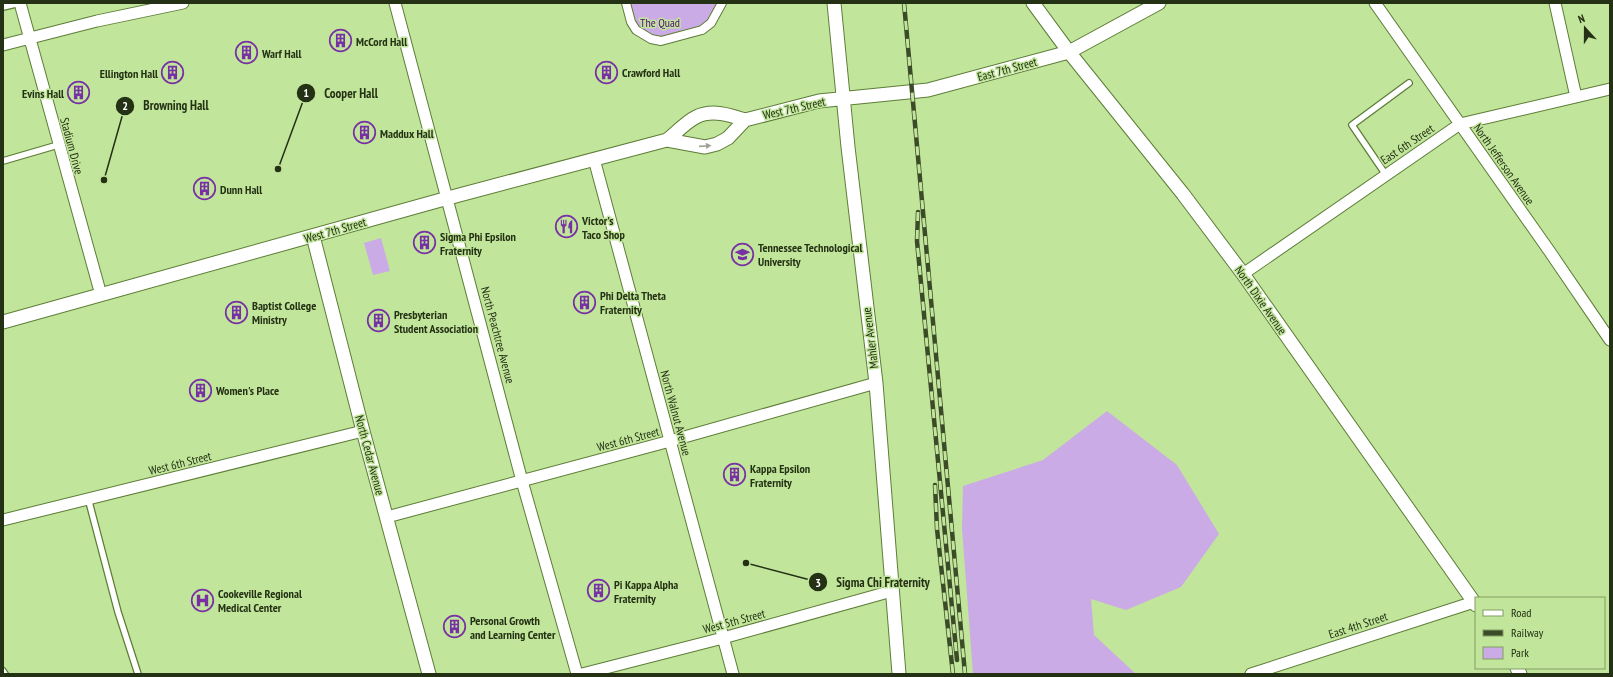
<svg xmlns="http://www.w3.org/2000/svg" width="1613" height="677" viewBox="0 0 1613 677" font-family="'PT Sans Narrow',sans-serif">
<rect width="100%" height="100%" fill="#c1e59b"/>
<path fill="#cbabe5" d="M626,3H722L711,23L661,41L636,30Z
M381,238L390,271L373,275L364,243Z
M1107,411L1177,465L1219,534L1181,587L1126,610L1091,599L1094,635L1136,674H973L962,529L963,486L1043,460Z"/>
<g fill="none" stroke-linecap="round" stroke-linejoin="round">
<defs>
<path id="service" d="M3,7L20,3
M3,161L58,145
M1386,175L1352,125L1409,83
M88,498L118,612L138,674
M3,671L5,674"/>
<path id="pedestrian" d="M626,3L631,22L636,30L651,39L661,41L702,30L711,23L722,3"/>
<path id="minor" d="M20,3L101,295
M395,3L522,481L577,674
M1375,3L1550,252L1610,340
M1555,3L1576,97
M3,45L97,21L183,3
M594,159L733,674
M1243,274L1460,124L1610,89
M387,517L670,441L876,383
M3,520L363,431
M582,674L723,638L892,591
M1251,674L1474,602"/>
<path id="tertiary" d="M834,3L848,147L876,383L899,674
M1033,3L1069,52L1183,194L1243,274L1476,605
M745,120L819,101L928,90L1069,52L1159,3
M313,236L363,431L429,674
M3,322L448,198L667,140L705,147L717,144L728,138L745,120C730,115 712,109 696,117C686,122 676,133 667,140
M1517,668L1520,674"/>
</defs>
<use href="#service" stroke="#5d7d37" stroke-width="8"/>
<use href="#pedestrian" stroke="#5d7d37" stroke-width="10"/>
<use href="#minor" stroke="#5d7d37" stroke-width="13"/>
<use href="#tertiary" stroke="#5d7d37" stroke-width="15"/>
<use href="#service" stroke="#fff" stroke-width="5.5"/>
<use href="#pedestrian" stroke="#fff" stroke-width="8"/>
<use href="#minor" stroke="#fff" stroke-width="11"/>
<use href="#tertiary" stroke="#fff" stroke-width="13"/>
<defs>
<path id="rail" d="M904,3L965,674
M918,212L917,241L957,660
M935,485L937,529L953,674"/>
</defs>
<use href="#rail" stroke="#3b4b28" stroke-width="4.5"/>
<use href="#rail" stroke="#c1e59b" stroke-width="3" stroke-dasharray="9" stroke-linecap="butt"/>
</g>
<defs><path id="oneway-solid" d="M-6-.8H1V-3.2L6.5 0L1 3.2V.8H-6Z"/></defs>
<use fill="#9ca295" href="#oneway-solid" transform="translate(705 146) rotate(-4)"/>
<defs>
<symbol id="building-ring" viewBox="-11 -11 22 22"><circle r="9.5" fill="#c1e59b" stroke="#7831a4" stroke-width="1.5"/><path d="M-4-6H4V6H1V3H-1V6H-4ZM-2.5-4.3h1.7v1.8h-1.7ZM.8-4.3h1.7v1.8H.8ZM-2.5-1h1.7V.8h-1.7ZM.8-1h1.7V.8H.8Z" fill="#7831a4"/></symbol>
<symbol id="restaurant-ring" viewBox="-11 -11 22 22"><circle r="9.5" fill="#c1e59b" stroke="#7831a4" stroke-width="1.5"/><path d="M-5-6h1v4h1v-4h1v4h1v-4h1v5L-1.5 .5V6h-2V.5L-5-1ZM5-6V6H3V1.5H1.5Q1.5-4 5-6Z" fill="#7831a4"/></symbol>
<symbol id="university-ring" viewBox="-11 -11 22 22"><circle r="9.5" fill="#c1e59b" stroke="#7831a4" stroke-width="1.5"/><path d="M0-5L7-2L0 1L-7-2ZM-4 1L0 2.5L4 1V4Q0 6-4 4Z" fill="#7831a4"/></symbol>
<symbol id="hospital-ring" viewBox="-11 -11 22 22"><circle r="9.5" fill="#c1e59b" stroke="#7831a4" stroke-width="1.5"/><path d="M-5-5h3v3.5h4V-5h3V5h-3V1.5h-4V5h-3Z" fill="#7831a4"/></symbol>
</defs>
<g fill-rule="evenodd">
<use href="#building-ring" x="328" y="28" width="25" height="25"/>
<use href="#building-ring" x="234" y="40" width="25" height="25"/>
<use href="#building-ring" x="594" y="60" width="25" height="25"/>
<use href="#building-ring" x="160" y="60" width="25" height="25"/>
<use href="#building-ring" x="66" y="80" width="25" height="25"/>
<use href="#building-ring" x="352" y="120" width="25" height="25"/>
<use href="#building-ring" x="192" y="176" width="25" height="25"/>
<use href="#restaurant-ring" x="554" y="214" width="25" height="25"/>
<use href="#building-ring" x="412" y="230" width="25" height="25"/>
<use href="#university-ring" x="730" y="242" width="25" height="25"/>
<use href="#building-ring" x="572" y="290" width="25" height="25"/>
<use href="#building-ring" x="224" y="300" width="25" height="25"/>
<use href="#building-ring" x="366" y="308" width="25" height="25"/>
<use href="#building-ring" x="188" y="378" width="25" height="25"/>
<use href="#building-ring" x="722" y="462" width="25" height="25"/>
<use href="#building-ring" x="586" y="578" width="25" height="25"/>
<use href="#hospital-ring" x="190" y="588" width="25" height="25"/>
<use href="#building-ring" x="442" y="614" width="25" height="25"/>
</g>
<g text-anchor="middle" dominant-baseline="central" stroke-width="3" stroke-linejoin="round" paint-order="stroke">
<g font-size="12" fill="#4e0a71" stroke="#c1e59b">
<text x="660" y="22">The Quad</text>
</g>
<g font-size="12" font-weight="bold" fill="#243114" stroke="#c1e59b" text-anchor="start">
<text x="356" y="41">McCord Hall</text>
<text x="262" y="53">Warf Hall</text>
<text x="622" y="72">Crawford Hall</text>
<text x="158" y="73" text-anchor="end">Ellington Hall</text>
<text x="64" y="93" text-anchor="end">Evins Hall</text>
<text x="380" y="133">Maddux Hall</text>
<text x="220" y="189">Dunn Hall</text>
<text x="582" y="220">Victor's<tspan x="582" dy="14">Taco Shop</tspan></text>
<text x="440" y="236">Sigma Phi Epsilon<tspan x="440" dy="14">Fraternity</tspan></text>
<text x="758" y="247">Tennessee Technological<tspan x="758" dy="14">University</tspan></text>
<text x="600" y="295">Phi Delta Theta<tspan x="600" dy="14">Fraternity</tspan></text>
<text x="252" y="305">Baptist College<tspan x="252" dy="14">Ministry</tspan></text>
<text x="394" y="314">Presbyterian<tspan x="394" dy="14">Student Association</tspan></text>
<text x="216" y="390">Women's Place</text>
<text x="750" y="468">Kappa Epsilon<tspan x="750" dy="14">Fraternity</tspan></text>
<text x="614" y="584">Pi Kappa Alpha<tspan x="614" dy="14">Fraternity</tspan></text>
<text x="218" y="593">Cookeville Regional<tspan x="218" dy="14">Medical Center</tspan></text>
<text x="470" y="620">Personal Growth<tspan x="470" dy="14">and Learning Center</tspan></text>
</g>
<g font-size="12" fill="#243114" stroke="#c1e59b">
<text transform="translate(1007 69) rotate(-15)">East 7th Street</text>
<text transform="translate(794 108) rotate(-13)">West 7th Street</text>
<text transform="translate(1407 144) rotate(-34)">East 6th Street</text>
<text transform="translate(72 146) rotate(75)">Stadium Drive</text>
<text transform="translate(1504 164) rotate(55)">North Jefferson Avenue</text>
<text transform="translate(335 230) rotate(-16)">West 7th Street</text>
<text transform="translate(1261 300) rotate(55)">North Dixie Avenue</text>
<text transform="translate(498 335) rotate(75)">North Peachtree Avenue</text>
<text transform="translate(870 338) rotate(-97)">Mahler Avenue</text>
<text transform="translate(676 413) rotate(75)">North Walnut Avenue</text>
<text transform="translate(628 439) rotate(-15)">West 6th Street</text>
<text transform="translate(370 455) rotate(75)">North Cedar Avenue</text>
<text transform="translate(180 463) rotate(-14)">West 6th Street</text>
<text transform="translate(734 621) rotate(-15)">West 5th Street</text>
<text transform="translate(1358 625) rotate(-18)">East 4th Street</text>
</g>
</g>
<path fill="none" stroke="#243114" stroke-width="1.5" d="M278 169L306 93M104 180L125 106M746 563L818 582"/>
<g fill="#243114" stroke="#c1e59b" stroke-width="1.5">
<circle cx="278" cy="169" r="4"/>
<circle cx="104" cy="180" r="4"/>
<circle cx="746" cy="563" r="4"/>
<circle cx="306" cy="93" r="10"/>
<circle cx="125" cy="106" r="10"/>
<circle cx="818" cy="582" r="10"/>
</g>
<g font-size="12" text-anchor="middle" font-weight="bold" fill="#fff">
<text x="306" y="97">1</text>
<text x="125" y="110">2</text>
<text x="818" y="587">3</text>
</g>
<g font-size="13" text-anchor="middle" font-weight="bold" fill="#243114" stroke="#c1e59b" stroke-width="3" stroke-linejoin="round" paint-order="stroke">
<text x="351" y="98">Cooper Hall</text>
<text x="176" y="110">Browning Hall</text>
<text x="883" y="587">Sigma Chi Fraternity</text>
</g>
<rect width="1613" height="677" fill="none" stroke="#243114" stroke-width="8"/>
<rect x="1475" y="597" width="130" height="72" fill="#c1e59b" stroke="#829d65"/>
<rect x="1483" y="610" width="20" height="6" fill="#ffffff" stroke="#829d65"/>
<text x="1511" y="617" font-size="12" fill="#243114">Road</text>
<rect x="1483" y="630" width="20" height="6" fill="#3b4b28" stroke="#829d65"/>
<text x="1511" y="637" font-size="12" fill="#243114">Railway</text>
<rect x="1483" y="647" width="20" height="12" fill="#cbabe5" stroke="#829d65"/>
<text x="1511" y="657" font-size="12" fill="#243114">Park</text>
<g transform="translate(1585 28) rotate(339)" stroke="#c1e59b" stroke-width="3" paint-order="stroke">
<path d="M0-3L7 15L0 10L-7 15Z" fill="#243114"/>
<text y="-6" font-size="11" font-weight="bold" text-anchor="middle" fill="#243114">N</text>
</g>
</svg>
